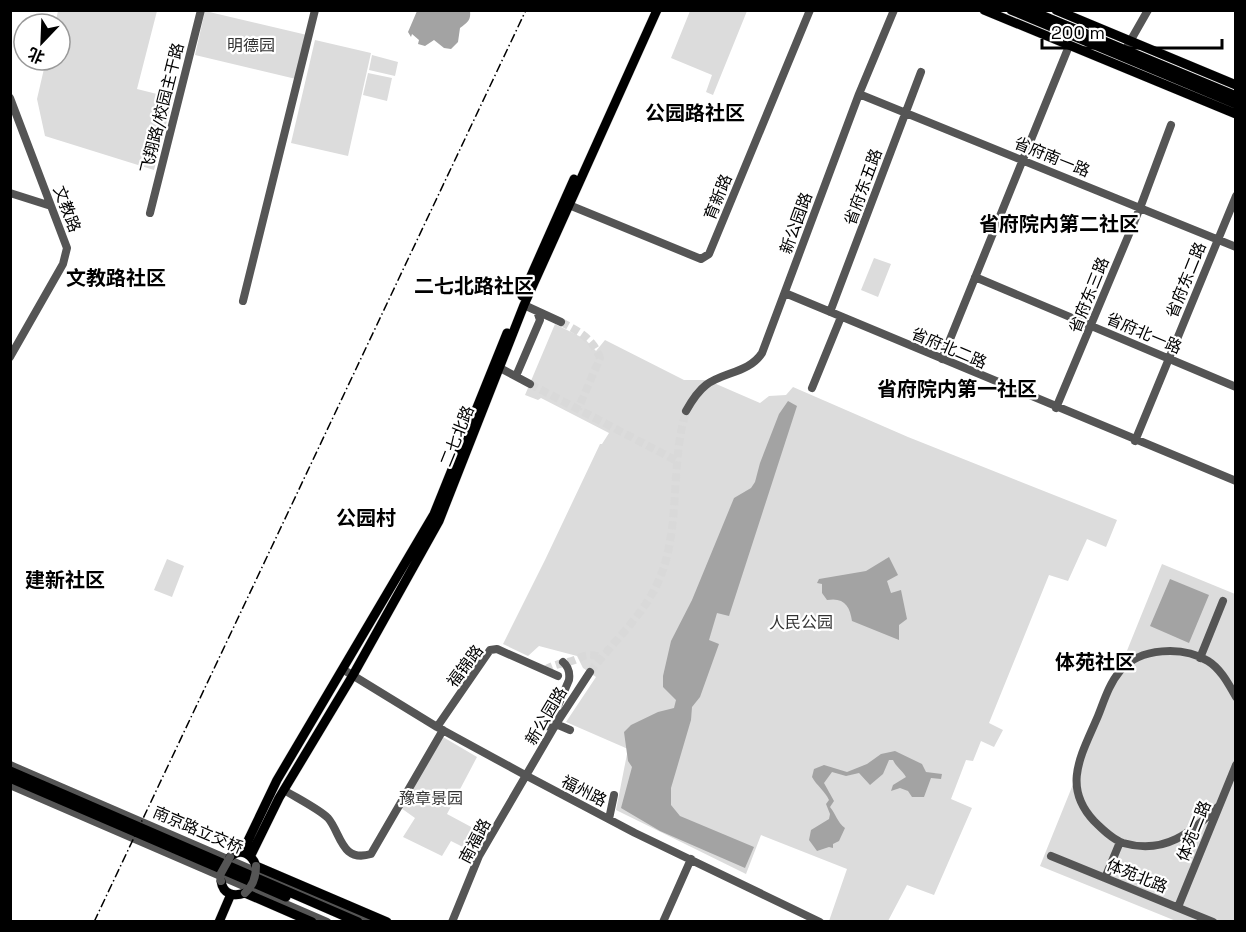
<svg xmlns="http://www.w3.org/2000/svg" width="1246" height="932" viewBox="0 0 1246 932" font-family="'Space Grotesk','Noto Sans SC',sans-serif">
<rect width="100%" height="100%" fill="#fff"/>
<path fill="#dcdcdc" d="M58,11H157L137,89L173,98L154,170L45,136L37,99L46,60H60V24H55Z
M205,11L307,35L296,79L195,55Z
M690,11H747L713,95L706,92L712,75L671,58Z
M315,40L371,53L348,156L291,143Z
M372,55L398,62L395,76L369,70Z
M368,73L392,78L387,101L363,95Z
M874,258L891,264L878,297L861,290Z
M555,324L585,339L596,351L605,340L684,380H707L760,403L769,396L786,395L793,387L908,437L1117,520L1106,547L1087,539L1068,581L1049,575L989,723L1003,730L994,747L981,741L973,761L966,760L951,799L972,808L934,895L907,885L888,921H829L847,869L761,835L746,874L616,810L628,749L566,722L596,677L583,668L577,656L539,646L528,656L503,644L545,560L600,444H602L609,433L541,398L538,400L525,395Z
M167,559L184,566L172,597L154,590Z
M1162,564L1235,594V921H1176L1040,866Z
M443,737L477,757L447,814L488,836L479,855L451,841L442,856L403,837L415,818L401,808Z"/>
<path fill="#a3a3a3" d="M417,11H470C471,20 468,22 460,28L458,42L451,49L444,48L434,40L425,46L418,44L419,40L412,34L411,37L408,32Z
M788,401L797,406L729,616L717,613L709,640L719,644L700,697L692,707L691,720L671,788V805L680,816L754,847L745,868L660,831L621,808L632,767L628,761L624,732L631,725L658,712L674,708L676,700L663,687V676L671,641L692,600L734,498L751,488L755,482L760,463L779,414Z
M889,557L898,575L887,581L891,593L901,590L907,619L899,625V640L852,621C850,606 844,597 827,600L822,593V584L817,583L819,579L866,571Z
M1170,579L1209,595L1189,643L1150,626Z
M895,751L922,764L926,772L942,774L941,779L931,778L924,797H912L908,791L900,788L891,791L893,785L906,777C902,770 896,767 893,760H889L883,774L870,785L859,773L846,776L832,772L824,783L834,801L830,807C836,814 837,822 845,828L839,841L833,844V848L829,847L817,851L809,840L811,830L829,819L830,814L826,804L829,800C825,791 817,786 812,777L814,769L824,765L847,772L867,764L881,754Z"/>
<g fill="none" stroke-linecap="round" stroke-linejoin="round">
<path stroke="#d9d9d9" stroke-width="8" stroke-dasharray="8 4" stroke-linecap="butt" d="M561,322C578,331 593,338 600,358L578,409
M530,384L677,461
M545,670C553,665 559,664 568,662C584,658 582,652 601,657
M590,672C614,641 647,612 661,575C681,523 670,464 686,411"/>
<defs>
<path id="major" d="M984,10L1236,114
M1011,10L1236,104
M1029,10L1236,96
M1056,10L1236,85
M522,296L574,179
M10,771L358,922
M10,778L286,897
M243,851L277,780L434,514L507,333
M251,855L279,798L353,675L439,521L524,305L657,10
M230,857C241,847 252,854 256,866L387,922
M221,881C223,894 233,897 245,893L312,922
M219,922L231,894"/>
</defs>
<use href="#major" stroke="#dbdbdb" stroke-width="10"/>
<path stroke="#555" stroke-width="8" d="M1128,45L1148,10
M859,94L1236,247
M10,98L67,248L63,264L10,357
M10,193L51,206
M569,205L701,259L709,254L810,10
M150,213L201,10
M975,277L1236,387
M785,293L1236,481
M243,301L315,10
M524,305L561,322
M830,312L921,72
M942,359L1069,46
M500,368L530,384
M516,376L540,320L537,311
M812,388L841,317
M1056,408L1140,208L1171,125
M686,411C691,402 697,392 706,385C723,372 749,373 762,353L859,94L894,10
M1135,441L1236,196
M1200,658L1223,601
M344,670L437,727L527,776L635,833L820,922
M556,724L570,730
M437,727L490,650L497,649L558,676
M549,727L569,680C570,673 569,667 563,662
M10,765L373,922
M10,785L327,922
M284,790C295,797 319,809 328,818C341,833 341,863 371,854L443,730
M1219,806C1190,833 1165,855 1123,843C1112,839 1102,829 1094,821C1061,786 1082,754 1098,716C1104,701 1109,684 1120,671C1140,647 1183,646 1208,661C1221,669 1229,685 1236,697
M609,819L614,795
M1051,856L1213,922
M1105,878L1120,842
M1178,907L1236,765
M452,922L479,856L556,724L590,672
M663,922L691,859"/>
<use href="#major" stroke="#000" stroke-width="9"/>
<path stroke="#000" stroke-width="1.5" stroke-dasharray="9 3 1.5 3" stroke-linecap="butt" d="M94,922L526,10"/>
<path stroke="#555" stroke-width="8" d="M221,881L220,875L230,857
M245,893C253,886 256,877 256,866"/>
</g>
<g text-anchor="middle" dominant-baseline="central" stroke-width="4.5" stroke-linejoin="round" paint-order="stroke">
<g font-size="16" fill="#333" stroke="#fff">
<text x="251" y="45">明德园</text>
<text x="801" y="622">人民公园</text>
<text x="431" y="798">豫章景园</text>
</g>
<g font-size="16" fill="#000" stroke="#fff">
<text transform="translate(162 108) rotate(-76)">飞翔路/校园主干路</text>
<text transform="translate(1052 157) rotate(22)">省府南一路</text>
<text transform="translate(863 187) rotate(-70)">省府东五路</text>
<text transform="translate(718 197) rotate(-68)">育新路</text>
<text transform="translate(67 209) rotate(69)">文教路</text>
<text transform="translate(796 223) rotate(-70)">新公园路</text>
<text transform="translate(1186 280) rotate(-68)">省府东二路</text>
<text transform="translate(1089 295) rotate(-68)">省府东三路</text>
<text transform="translate(1144 333) rotate(23)">省府北一路</text>
<text transform="translate(949 348) rotate(23)">省府北二路</text>
<text transform="translate(457 436) rotate(-68)">二七北路</text>
<text transform="translate(465 666) rotate(-53)">福锦路</text>
<text transform="translate(546 716) rotate(-59)">新公园路</text>
<text transform="translate(584 791) rotate(27)">福州路</text>
<text transform="translate(198 830) rotate(23)">南京路立交桥</text>
<text transform="translate(1194 831) rotate(-68)">体苑二路</text>
<text transform="translate(475 841) rotate(-62)">南福路</text>
<text transform="translate(1137 876) rotate(22)">体苑北路</text>
</g>
<g font-size="20" font-weight="bold" fill="#000" stroke="#fff">
<text x="695" y="113">公园路社区</text>
<text x="1059" y="224">省府院内第二社区</text>
<text x="116" y="278">文教路社区</text>
<text x="474" y="286">二七北路社区</text>
<text x="957" y="389">省府院内第一社区</text>
<text x="366" y="518">公园村</text>
<text x="65" y="580">建新社区</text>
<text x="1095" y="662">体苑社区</text>
</g>
</g>
<rect width="1246" height="932" fill="none" stroke="#000000" stroke-width="24"/>
<g transform="translate(42 42) rotate(203)"><circle r="28" fill="#ffffff" stroke="#999999" stroke-width="1.5"/>
<path d="M0-4.5L10 22L0 15L-10 22Z" fill="#000000"/>
<text y="-9" font-size="16" font-weight="bold" text-anchor="middle" fill="#000000">北</text>
</g>
<path d="M1042 39v9h180v-9" fill="none" stroke="#000000" stroke-width="3"/>
<text x="1051" y="39" font-size="18" fill="#000000" stroke="#ffffff" stroke-width="4.5" paint-order="stroke">200 m</text>
</svg>
